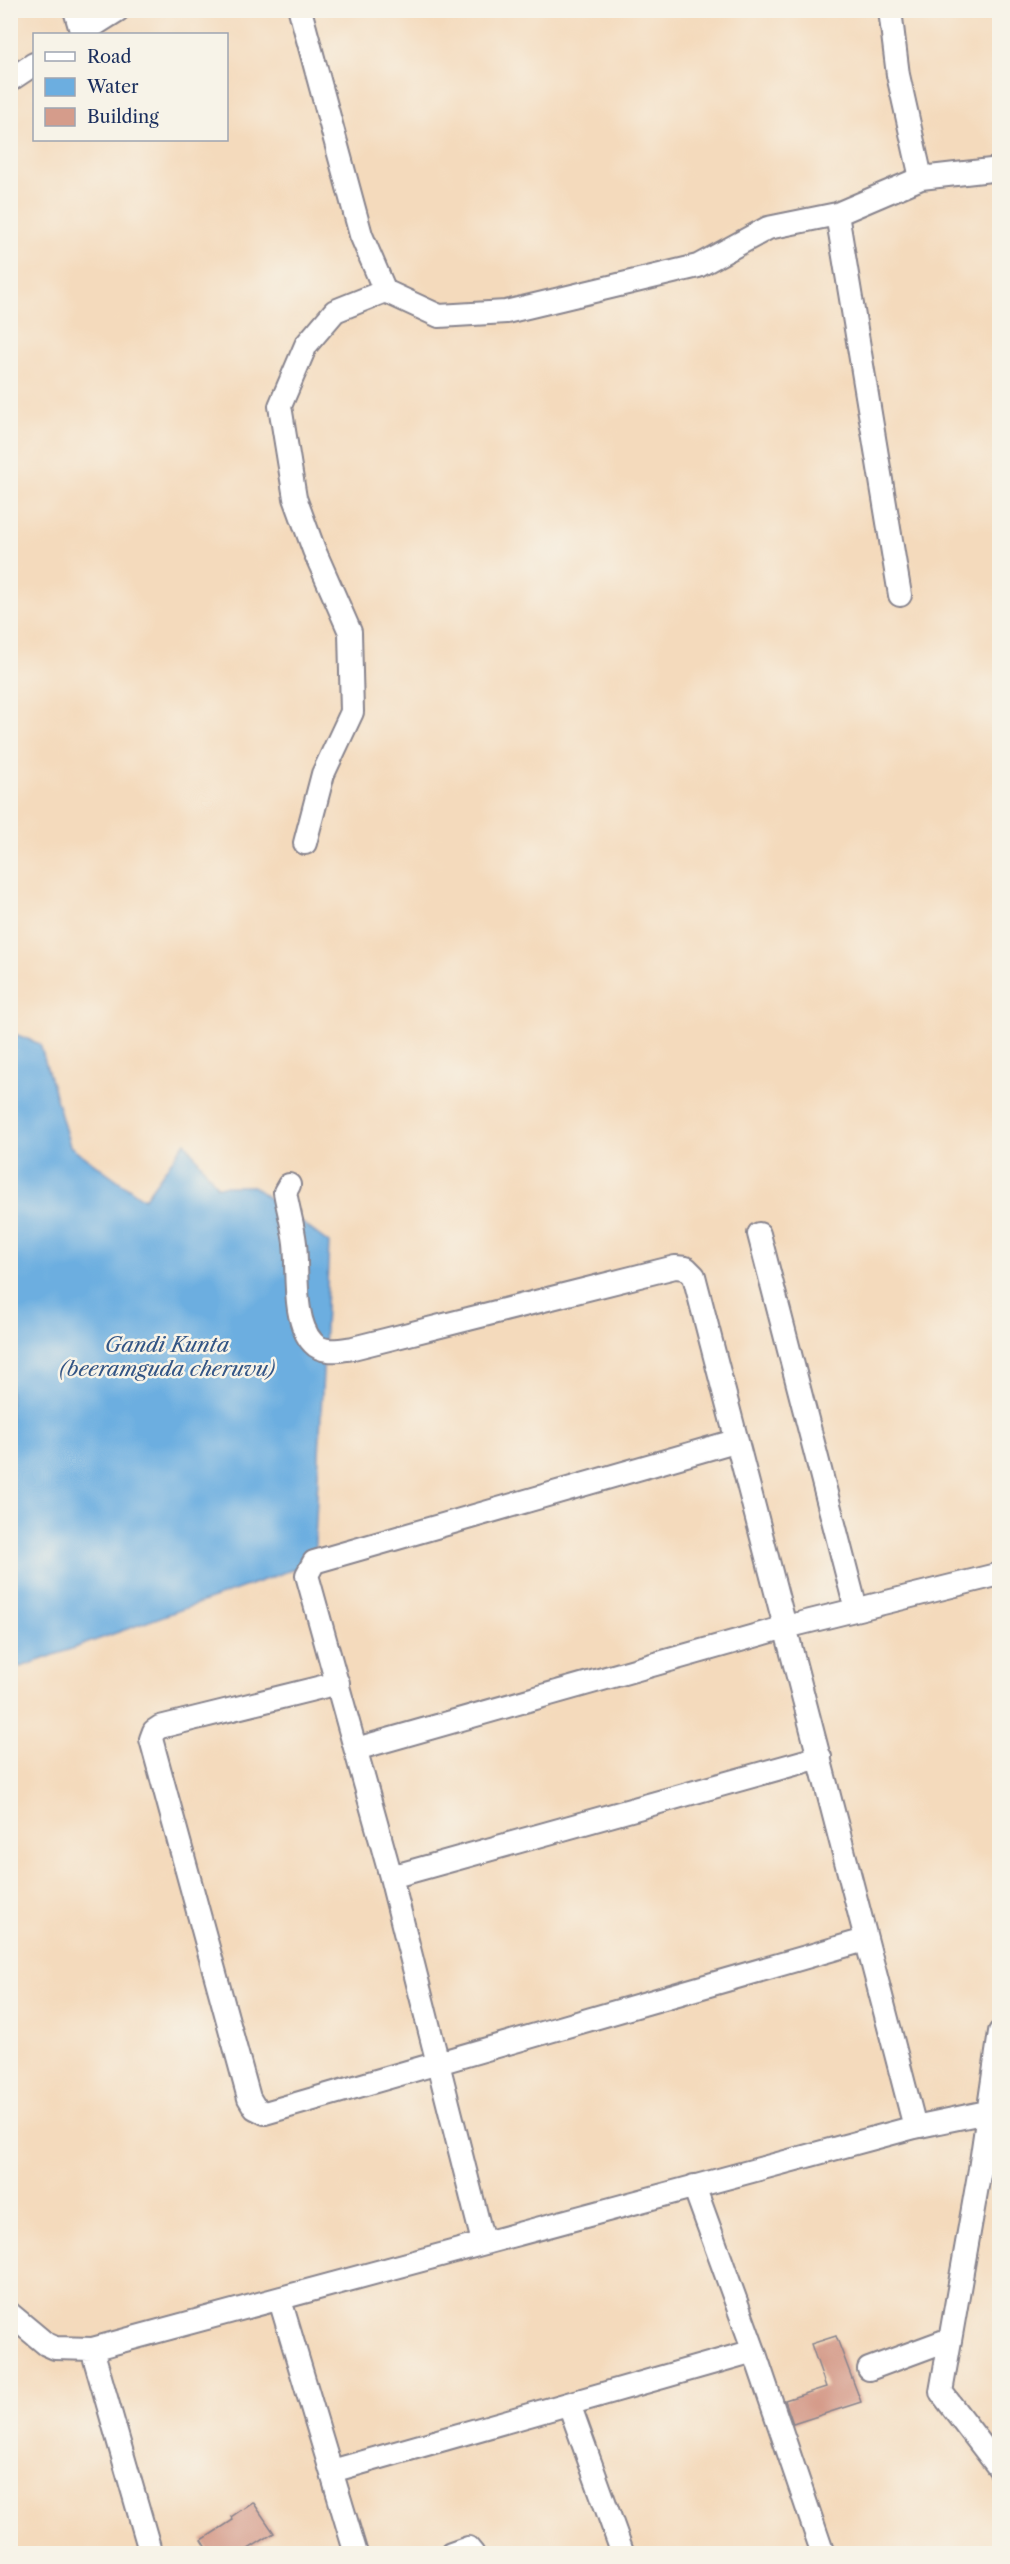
<svg xmlns="http://www.w3.org/2000/svg" width="1010" height="2564" viewBox="0 0 1010 2564" font-family="'Libre Caslon Text',serif">
<rect width="100%" height="100%" fill="#f7f3e8"/>
<filter id="ink" filterUnits="userSpaceOnUse"><feTurbulence type="fractalNoise" baseFrequency=".0167" numOctaves="2"/><feDisplacementMap in="SourceGraphic" scale="12" xChannelSelector="R" yChannelSelector="G"/><feConvolveMatrix kernelMatrix="1 2 1 2 8 2 1 2 1" color-interpolation-filters="sRGB"/></filter>
<filter id="wash" filterUnits="userSpaceOnUse"><feTurbulence type="fractalNoise" baseFrequency=".008" numOctaves="4" result="noise"/><feDisplacementMap in="SourceGraphic" scale="24" xChannelSelector="R" yChannelSelector="G"/><feGaussianBlur stdDeviation="1.35" result="paint"/><feColorMatrix in="noise" values="0 0 0 0 0 0 0 0 0 0 0 0 0 0 0 0 0 1.4 0 .05"/><feComposite in="paint" operator="in"/></filter>
<g filter="url(#wash)">
<rect width="100%" height="100%" fill="#f4dabc"/>
<path fill="#6caee0" stroke="#446e9f" stroke-width="1.5" d="M10,1032L40,1044L70,1146L144,1199L185,1142L217,1186H253L329,1243L314,1562L21,1667L10,1663Z"/>
<g id="blocks">
<path fill="#d59c8b" d="M836,2336L861,2402L793,2424L785,2400L826,2387L811,2344Z
M253,2502L274,2533L242,2553H210L202,2540L233,2520L231,2517Z"/>
</g>
</g>
<g filter="url(#ink)">
<use href="#blocks" fill-opacity="0" stroke="#88848d" stroke-width="1.5"/>
<g fill="none" stroke-linecap="round" stroke-linejoin="round">
<defs>
<path id="minor" d="M75,10L82,34
M300,10L361,235L385,291L439,316L506,312L698,266L768,228L837,214L921,178L1000,169
M890,10L898,75L921,178
M80,34L118,10
M10,80L34,64
M837,214L900,595
M305,843L323,774L352,712L350,632L314,550L295,498L280,406L306,345L335,311L385,291
M289,1185L285,1192C288,1209 293,1226 295,1243C298,1270 292,1321 313,1343C323,1354 340,1350 353,1348L675,1267L686,1268L694,1276L915,2127
M759,1234L856,1609
M338,1683L160,1727L154,1731L151,1739L249,2098L255,2108L265,2113L865,1940
M356,1749L786,1627L1000,1574
M391,1877L820,1757
M1000,2032L980,2169L941,2392L1000,2469
M694,2186L754,2351L823,2554
M483,2242L391,1877L307,1575L314,1562L735,1441
M280,2300L356,2554
M10,2314L46,2344L55,2348L92,2349L915,2127L987,2112
M92,2349L151,2554
M869,2369L950,2339
M569,2404L623,2554
M332,2471L754,2351
M451,2554L468,2548L473,2554"/>
</defs>
<use href="#minor" stroke="#88848d" stroke-width="26"/>
<use href="#minor" stroke="#fff" stroke-width="22"/>
</g>
</g>
<g text-anchor="middle" dominant-baseline="central" stroke-width="5" stroke-linejoin="round" paint-order="stroke">
<g font-size="21" font-style="italic" fill="#335585" stroke="#f7f3e8">
<text x="167" y="1344">Gandi Kunta<tspan x="167" dy="24">(beeramguda cheruvu)</tspan></text>
</g>
</g>
<rect width="1010" height="2564" fill="none" stroke="#f7f3e8" stroke-width="36"/>
<rect x="33" y="33" width="195" height="108" fill="#f7f3e8" stroke="#9fa5b1" stroke-width="1.5"/>
<rect x="45" y="52" width="30" height="9" fill="#ffffff" stroke="#9fa5b1" stroke-width="1.5"/>
<text x="87" y="63" font-size="18" fill="#1b2f5e">Road</text>
<rect x="45" y="78" width="30" height="18" fill="#6caee0" stroke="#9fa5b1" stroke-width="1.5"/>
<text x="87" y="93" font-size="18" fill="#1b2f5e">Water</text>
<rect x="45" y="108" width="30" height="18" fill="#d59c8b" stroke="#9fa5b1" stroke-width="1.5"/>
<text x="87" y="123" font-size="18" fill="#1b2f5e">Building</text>
</svg>
